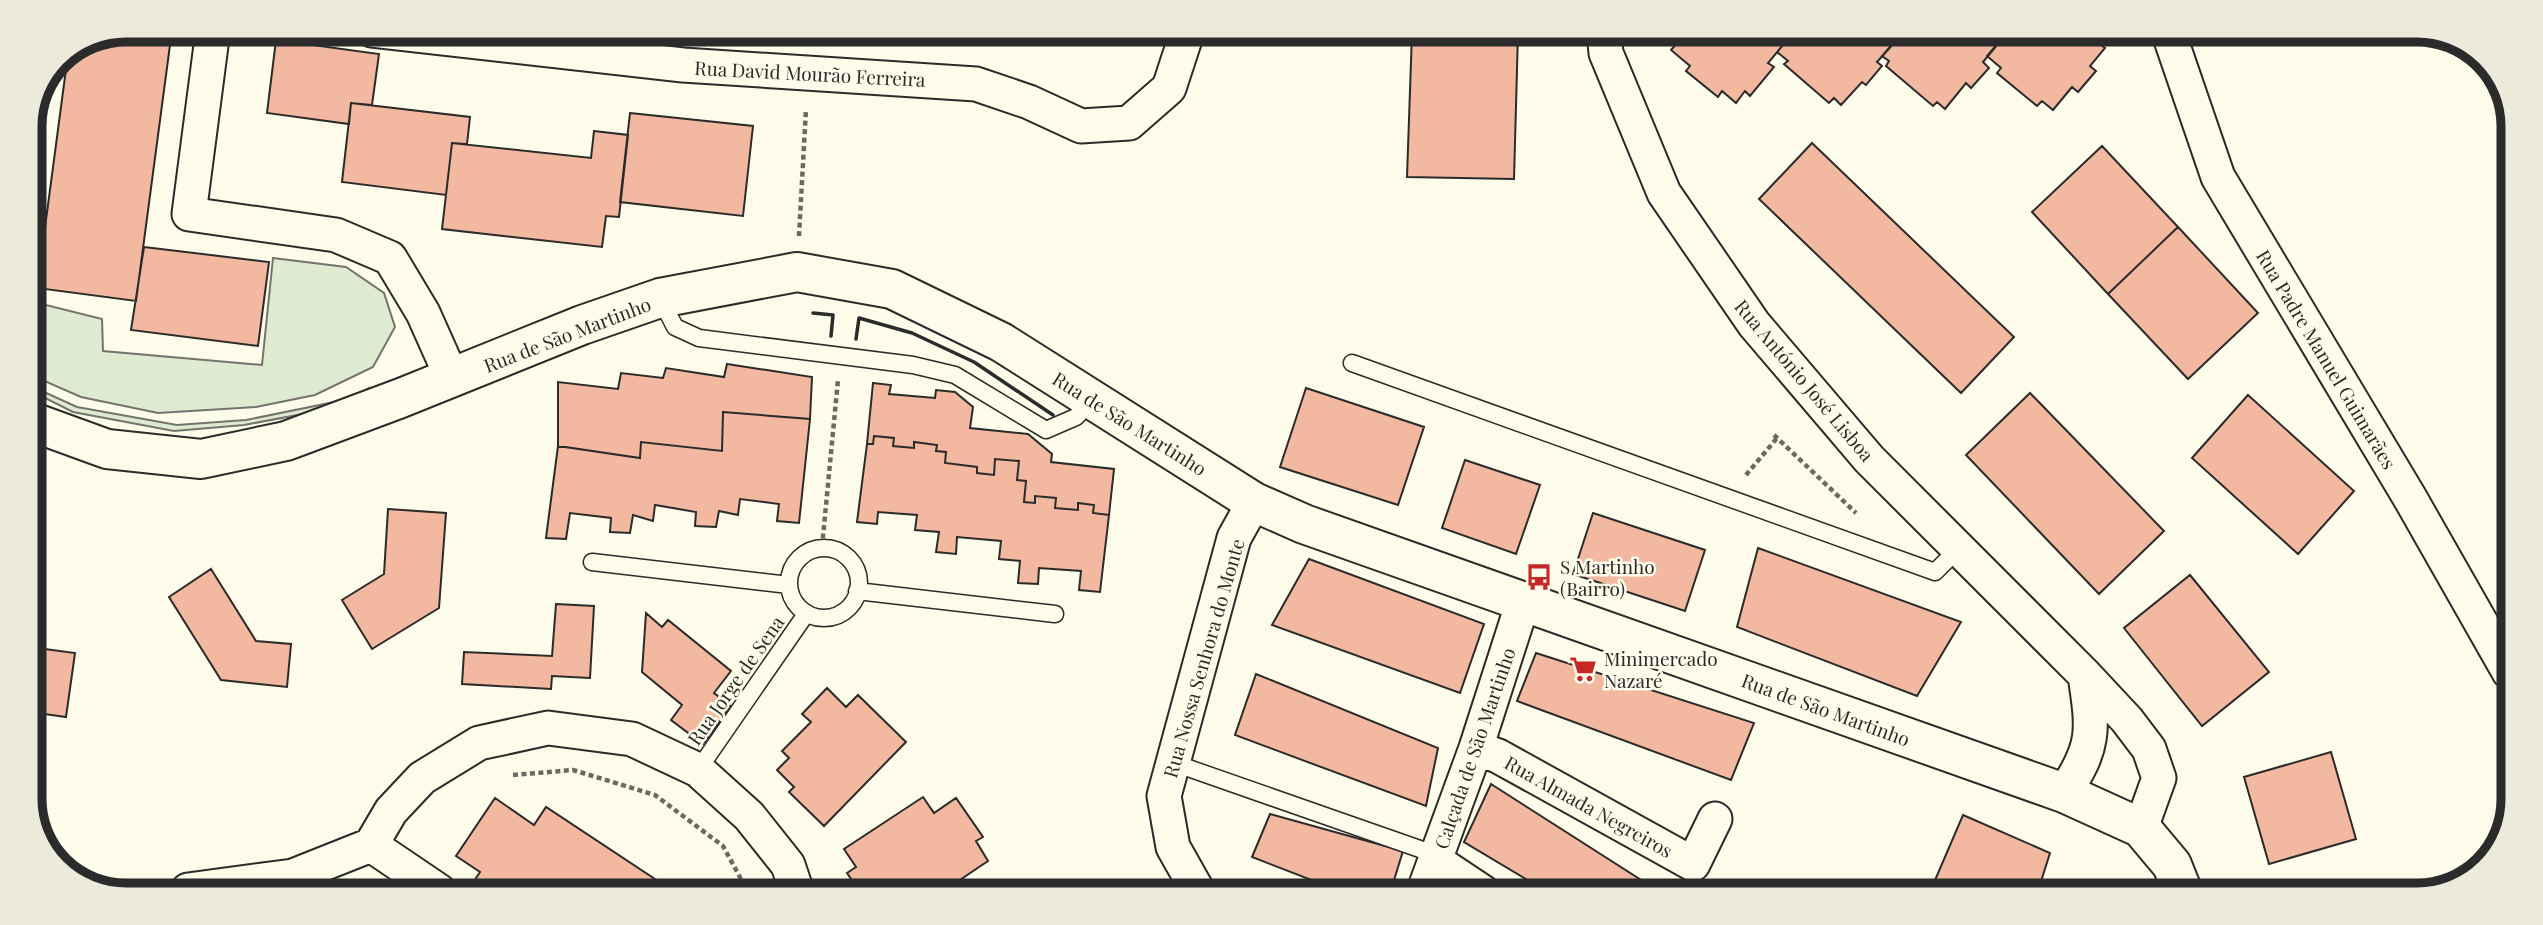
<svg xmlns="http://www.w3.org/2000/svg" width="2543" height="925" viewBox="0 0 2543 925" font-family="'Playfair Display',serif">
<rect width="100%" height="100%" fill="#fdfbea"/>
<path fill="#deebd1" stroke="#74746e" stroke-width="2" d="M273,258L346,267L384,293L395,327L373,367L315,395L256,407L158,413L81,397L42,380L30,369V305L38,303L102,319L103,351L262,365Z
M369,388L375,390L351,405L244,425L174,431L73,412L43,397L44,392L77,407L177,425L246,420L349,399Z"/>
<path fill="#f2b8a0" stroke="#2b2b2b" stroke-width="2" d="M126,30H172L136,301L37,288L68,54Z
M1412,33H1518L1514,179L1407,177Z
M1679,33H1781L1788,39L1768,63L1774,67L1750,96L1745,91L1736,103L1722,91L1718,97L1686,71L1690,66L1671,50L1683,36Z
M1793,33L1883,34L1894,43L1877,62L1882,66L1866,85L1862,82L1841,105L1834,98L1829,103L1784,64L1788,61L1777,52Z
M1901,34H1985L1998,44L1983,62L1989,68L1971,88L1966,83L1945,109L1937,102L1933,106L1886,66L1889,61L1882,56Z
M2006,34H2095L2092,38L2105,48L2090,66L2096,71L2078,92L2072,87L2053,110L2042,101L2037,106L1997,73L2001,68L1987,56Z
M276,40L379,54L372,105L351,103L349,124L267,113Z
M351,103L470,117L467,144L452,143L446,195L342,182Z
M630,113L753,126L743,216L620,202Z
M594,131L628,135L619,217L606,216L602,247L442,229L452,143L591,158Z
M1812,143L2014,337L1961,393L1759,199Z
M2102,146L2178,227L2108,294L2032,212Z
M2178,227L2258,313L2188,379L2108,294Z
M144,247L269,262L258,346L131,330Z
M727,364L812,377L810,419L723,412L722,451L641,442L640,458L558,446V382L618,389L621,373L663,378L666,368L724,377Z
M873,383L891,385L889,394L935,398L936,390L955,392L973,407L970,428L1028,434L1052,454L1051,462L1114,469L1109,515L1093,513L1094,505L1078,503V510L1055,508L1056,498L1035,496V503L1024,502L1026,481L1017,480L1019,461L995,459L994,475L977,473V467L945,463L946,452L936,451L937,445L914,442V448L893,446L894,438L874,436L873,444H867Z
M1306,388L1424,427L1398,505L1280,467Z
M2030,393L2164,531L2099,594L1966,455Z
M2248,395L2354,491L2298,554L2192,458Z
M723,412L810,419L799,523L777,521L779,504L740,499L738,515L719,511L716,527L695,526L696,512L655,505L653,521L633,515L630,533L610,532L611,518L570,513L566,539L546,538L558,446L640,458L641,442L722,451Z
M874,436L894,438L893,446L914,448V442L937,445L936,451L946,452L945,463L977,467V473L994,475L995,459L1019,461L1017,480L1026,481L1024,502L1035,503V496L1056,498L1055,508L1078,510V503L1094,505L1093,513L1109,515L1100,592L1079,590L1081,571L1039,568L1038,584L1018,583L1020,561L999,559L1001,541L957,537L956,554L936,552L939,532L915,530L917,515L878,512L877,524L857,522L867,444H873Z
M1465,460L1540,485L1516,554L1442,528Z
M388,509L446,513L439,608L372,649L342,600L384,574Z
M1593,513L1705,550L1685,611L1573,574Z
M1758,548L1961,622L1917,696L1737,627Z
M1309,559L1484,624L1460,693L1272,625Z
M211,569L256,641L291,644L287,687L221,680L169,597Z
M2190,575L2269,672L2202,726L2124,628Z
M556,604L594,606L590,678L552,676L551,689L462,684L464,652L552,656Z
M646,613L662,627L668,620L731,671L714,693L731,706L703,744L671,720L682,705L642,672Z
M30,647L75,653L66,717L30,712Z
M1536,653L1754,723L1731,780L1517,701Z
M1256,674L1438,748L1426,806L1235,735Z
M827,688L846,707L858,695L906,742L824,826L789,792L794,787L777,770L789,758L782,751L811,722L802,714Z
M2331,752L2356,839L2269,864L2244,777Z
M1491,784L1663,894L1549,893L1464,842Z
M923,797L934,813L956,798L983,837L976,841L988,861L942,892H903L900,888L893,892H860L847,873L856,867L844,849Z
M495,798L534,825L546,807L673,891H532L521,884L516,891L495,889L494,891H476L470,887L480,872L456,856Z
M1270,814L1403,851L1390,893H1345L1252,857Z
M1963,815L2050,853L2037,894H1929Z"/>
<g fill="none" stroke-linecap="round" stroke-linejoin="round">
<defs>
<path id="lane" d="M660,298L675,327L699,338L913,365L955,375L1046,430L1076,417L1092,400
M1352,363L1935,572L1959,548
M789 583a35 35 0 1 1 70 0a35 35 0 1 1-70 0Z
M592,562L789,585
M857,591L1055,614
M1171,762L1437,855
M698,770L806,614"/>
<path id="street" d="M213,30L189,214L336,235L390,258L423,313L452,378
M372,30L683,65L976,84L1029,102L1081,126L1129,123L1169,88L1186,36L1184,32
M1604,33L1606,53L1664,193L1754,324L1869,459L2085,675L2127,720L2149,749L2159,778L2141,828
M2169,34L2218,177L2410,498L2509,672
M1476,748L1498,756L1693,864L1715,819
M2064,793C2096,745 2093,730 2085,675
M371,845L391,811L422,778L479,743L548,728L632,739L698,770L749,816L788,865L797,892
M371,845L439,891
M1436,861L1484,893
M188,890L293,876L371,845
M1199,893L1173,847L1164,796L1234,538L1254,502
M1423,893L1476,748L1523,602"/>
<path id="secondary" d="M30,421L107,449L201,459L286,441L401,398L582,325L660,298L797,272L892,289L1001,342L1254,502L1304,524L2064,793L2141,828L2172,865L2184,895"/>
</defs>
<use href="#lane" stroke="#2b2b2b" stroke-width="19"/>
<use href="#street" stroke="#2b2b2b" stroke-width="37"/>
<use href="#secondary" stroke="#2b2b2b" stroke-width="42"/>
<path stroke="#6a6964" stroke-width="4.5" stroke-dasharray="5 3.5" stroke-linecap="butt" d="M1647,33L1651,45
M799,236L806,109
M1774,435L1856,513
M1746,475L1777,438
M822,547L838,380
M513,775L573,770L655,795L723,846L748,892"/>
<use href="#lane" stroke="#fdfbea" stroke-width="16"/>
<use href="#street" stroke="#fdfbea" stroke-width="33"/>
<use href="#secondary" stroke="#fdfbea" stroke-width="38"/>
<path stroke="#2b2b2b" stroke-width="3.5" d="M813,313L833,315L831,336
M856,339L859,318L912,333L974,362L1053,415"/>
</g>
<defs>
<symbol id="bus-bare" viewBox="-9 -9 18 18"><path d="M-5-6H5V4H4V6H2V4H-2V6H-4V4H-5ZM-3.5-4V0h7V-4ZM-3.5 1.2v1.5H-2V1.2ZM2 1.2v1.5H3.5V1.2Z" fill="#c62828" stroke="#fdfbea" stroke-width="2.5" paint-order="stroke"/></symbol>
<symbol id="supermarket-bare" viewBox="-9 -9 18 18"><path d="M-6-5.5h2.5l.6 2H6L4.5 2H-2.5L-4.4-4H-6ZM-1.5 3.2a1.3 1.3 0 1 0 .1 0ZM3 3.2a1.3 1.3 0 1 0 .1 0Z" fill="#c62828" stroke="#fdfbea" stroke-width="2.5" paint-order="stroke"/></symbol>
</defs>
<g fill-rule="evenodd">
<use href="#bus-bare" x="1520" y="558" width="38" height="38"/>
<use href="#supermarket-bare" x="1564" y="650" width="38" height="38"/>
</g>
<g text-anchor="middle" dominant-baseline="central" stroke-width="5" stroke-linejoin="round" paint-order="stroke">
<g font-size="19" fill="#2b2b2b" stroke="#fdfbea">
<text transform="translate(810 73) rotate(3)">Rua David Mourão Ferreira</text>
<text transform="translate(567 334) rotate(-21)">Rua de São Martinho</text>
<text transform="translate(2327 359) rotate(59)">Rua Padre Manuel Guimarães</text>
<text transform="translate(1805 380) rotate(50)">Rua António José Lisboa</text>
<text transform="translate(1130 423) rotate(32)">Rua de São Martinho</text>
<text transform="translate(1203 658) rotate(-74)">Rua Nossa Senhora do Monte</text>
<text transform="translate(735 680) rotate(-55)">Rua Jorge de Sena</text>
<text transform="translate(1826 709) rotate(20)">Rua de São Martinho</text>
<text transform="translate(1474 748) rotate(-71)">Calçada de São Martinho</text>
<text transform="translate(1589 806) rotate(29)">Rua Almada Negreiros</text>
</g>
<g font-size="19" fill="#2b2b2b" stroke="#fdfbea" text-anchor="start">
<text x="1560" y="566">S Martinho<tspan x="1560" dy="22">(Bairro)</tspan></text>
<text x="1604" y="658">Minimercado<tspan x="1604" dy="22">Nazaré</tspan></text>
</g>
</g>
<path d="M0 0H2543V925H0ZM126 42H2417A84 84 0 0 1 2501 126V799A84 84 0 0 1 2417 883H126A84 84 0 0 1 42 799V126A84 84 0 0 1 126 42Z" fill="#eceadb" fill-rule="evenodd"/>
<path fill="none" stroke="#2b2b2b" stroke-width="9" d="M126 42H2417A84 84 0 0 1 2501 126V799A84 84 0 0 1 2417 883H126A84 84 0 0 1 42 799V126A84 84 0 0 1 126 42Z"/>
</svg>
